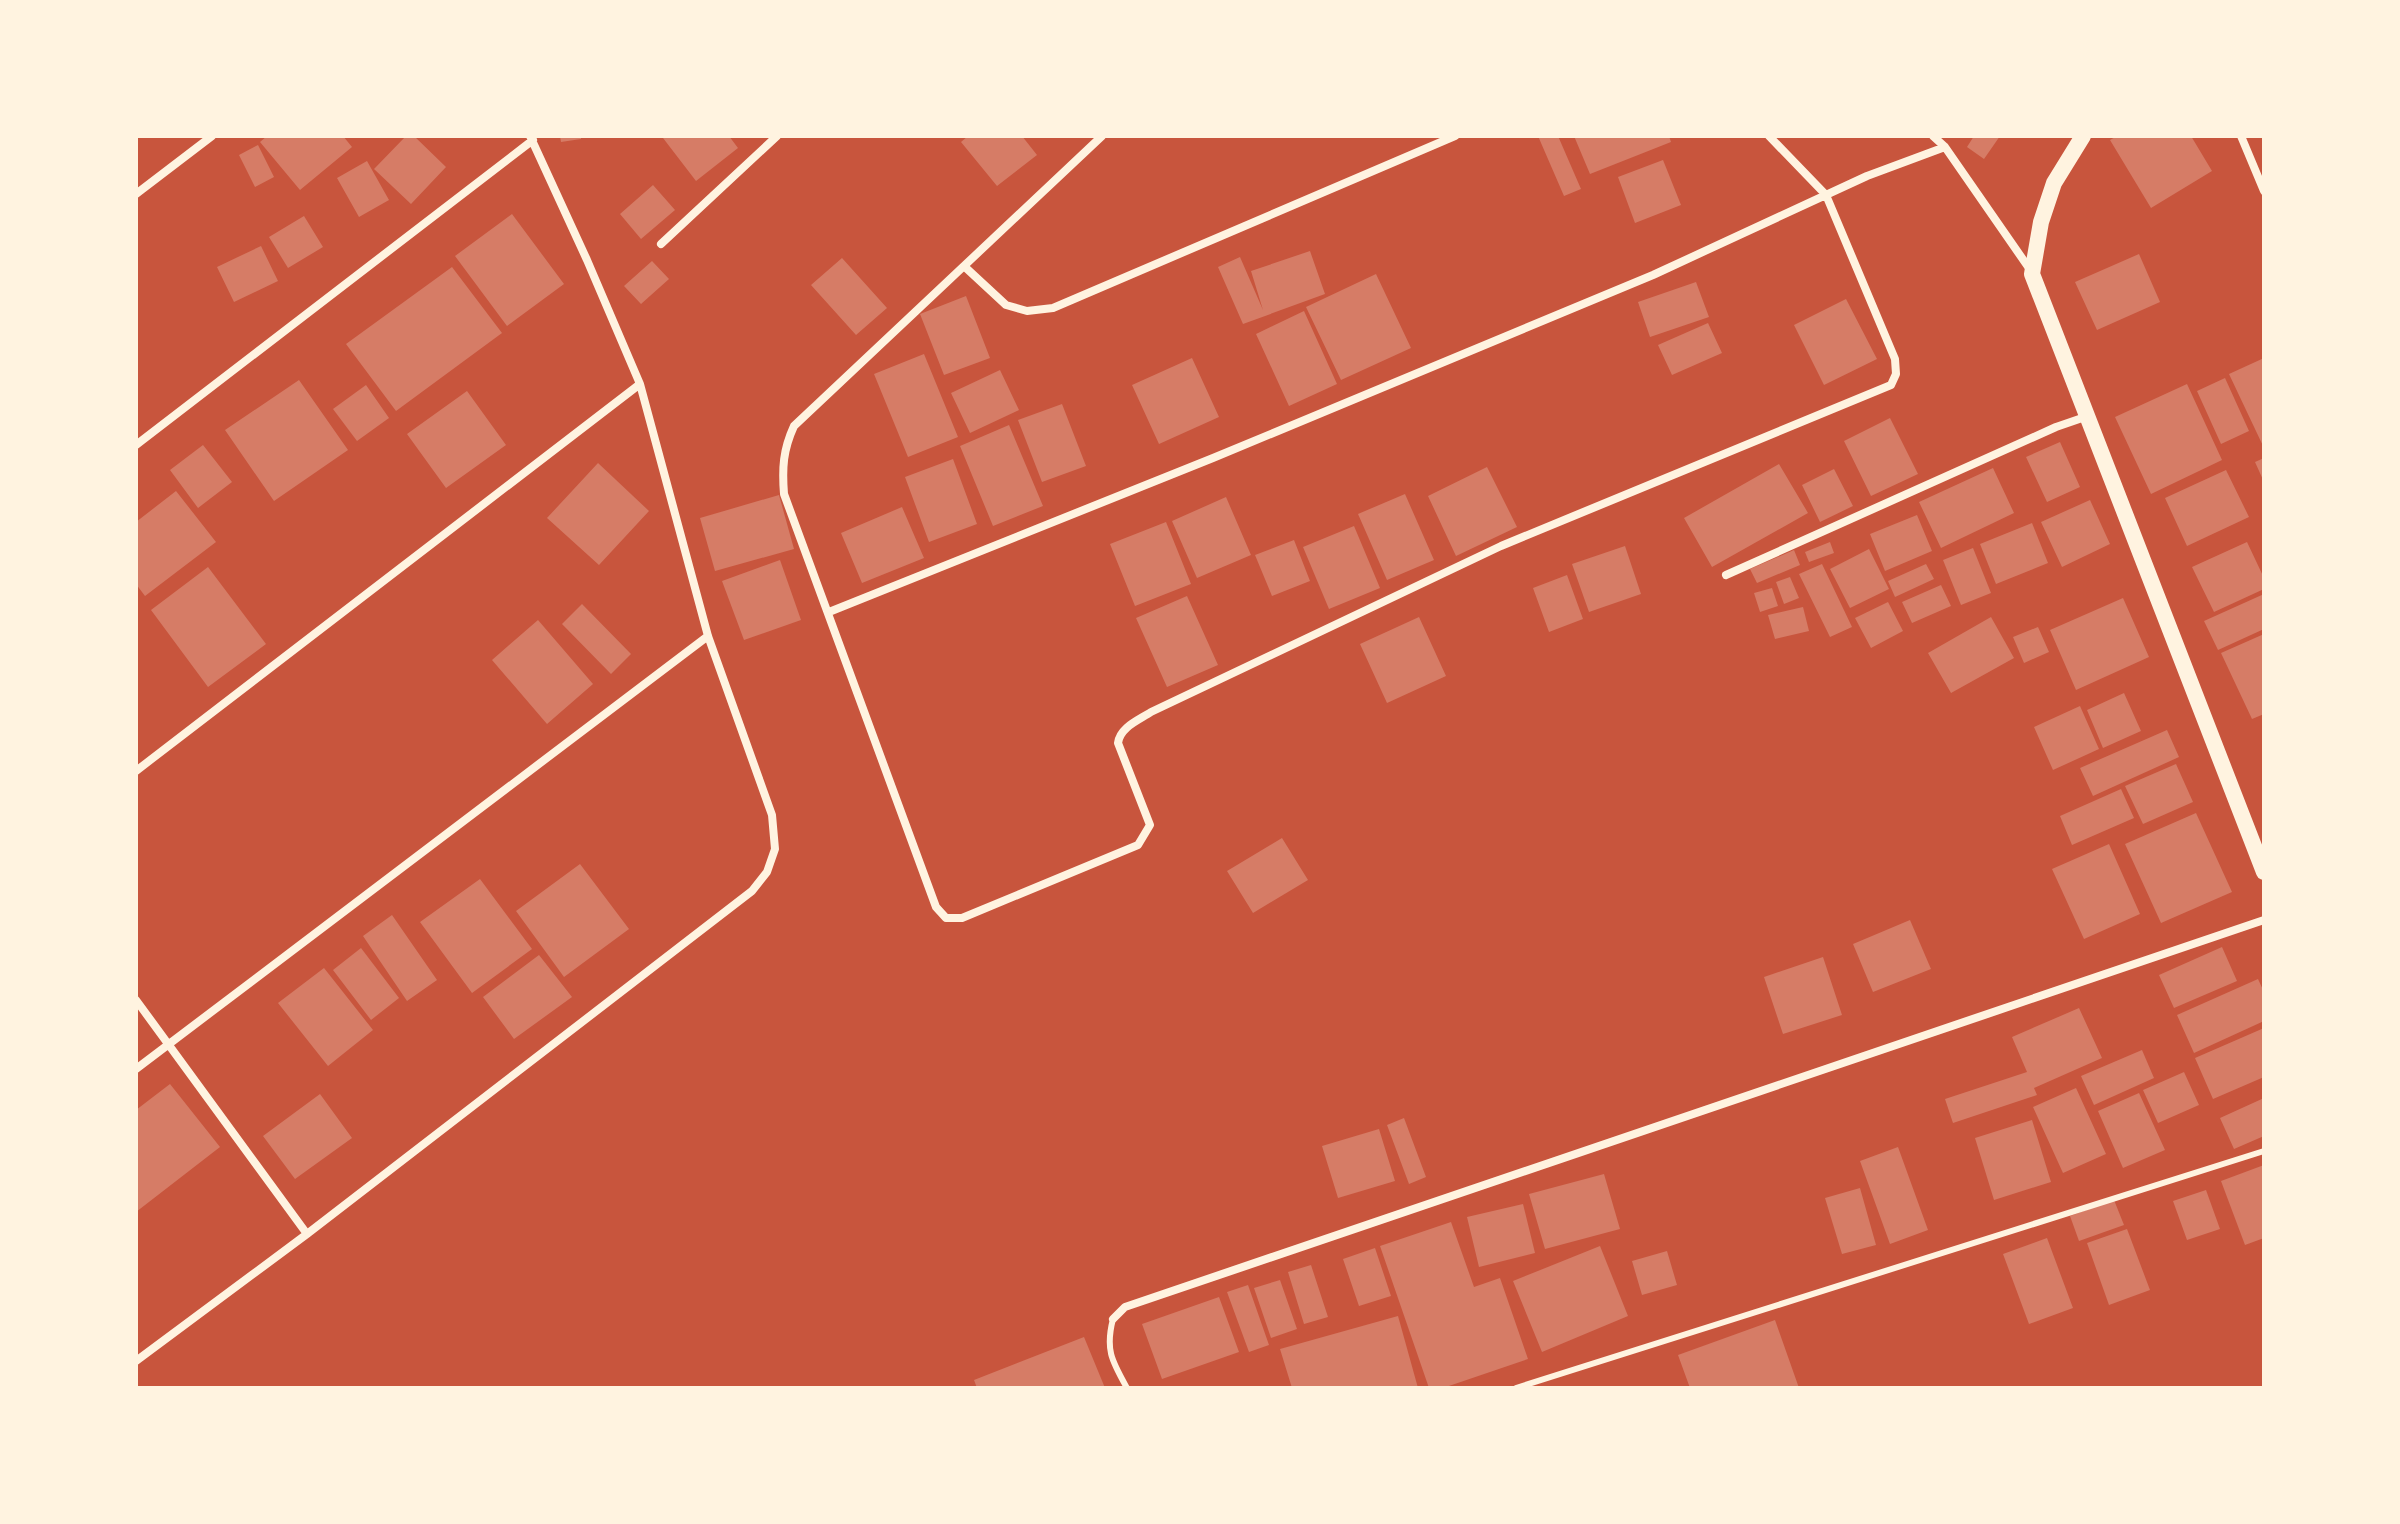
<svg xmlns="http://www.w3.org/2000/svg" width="2400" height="1524" viewBox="0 0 2400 1524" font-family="Cabin,sans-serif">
<rect width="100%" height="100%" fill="#c8553d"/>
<path fill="#d67c66" d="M267,136H343L352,147L300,190L260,142Z
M406,136H414L446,167L411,204L374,169Z
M560,136H581V139L561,142Z
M665,136H729L738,148L696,181L663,138Z
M968,136H1022L1037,155L997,186L961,142Z
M1538,136H1558L1581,189L1564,196Z
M1574,136H1669L1671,142L1590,174Z
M1974,136H2000L1984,159L1967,147Z
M2117,136H2191L2212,171L2151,208L2110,140Z
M258,145L274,177L255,187L239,155Z
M1663,160L1681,205L1635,223L1618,177Z
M367,161L389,200L359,217L337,178Z
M653,185L675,210L641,239L620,214Z
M512,214L564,284L507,326L455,256Z
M304,216L323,247L288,268L269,237Z
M261,246L278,281L234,302L217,267Z
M1310,251L1325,294L1243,324L1218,267L1240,257L1263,310L1251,271Z
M2139,254L2160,302L2097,330L2075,282Z
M842,258L887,308L856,335L811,285Z
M652,261L669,279L641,304L624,286Z
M452,267L502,333L396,411L346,344Z
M1376,274L1411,348L1341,380L1306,307Z
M1696,282L1709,317L1650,337L1638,302Z
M966,296L990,358L944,375L920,314Z
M1846,299L1877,359L1824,385L1794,325Z
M1304,311L1337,384L1289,406L1256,334Z
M1708,323L1722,353L1672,375L1658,345Z
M924,354L958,437L908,457L874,374Z
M1192,358L1219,417L1159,444L1132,385Z
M2264,358V448L2229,374Z
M1000,370L1019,410L970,433L951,393Z
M2225,378L2249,431L2221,444L2197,391Z
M299,380L348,450L274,501L225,430Z
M2187,384L2222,460L2151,494L2115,417Z
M366,385L389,418L357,441L333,409Z
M467,391L506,445L446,488L407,434Z
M1062,404L1086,466L1042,482L1018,420Z
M1890,418L1918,474L1871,496L1844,441Z
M1009,425L1043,506L993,526L960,446Z
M2060,442L2080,487L2047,502L2026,457Z
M203,445L232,482L198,508L170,470Z
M2264,458V482L2255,462Z
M953,459L977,524L929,542L905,477Z
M598,463L649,511L599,565L547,518Z
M1779,464L1808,513L1712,567L1684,518Z
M1487,467L1517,527L1456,556L1428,496Z
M1993,468L2014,513L1941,548L1919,502Z
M1834,469L1853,506L1820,522L1802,485Z
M2226,470L2249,517L2187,546L2165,498Z
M176,491L216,542L145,596L136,584V522Z
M1405,494L1434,560L1387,580L1358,514Z
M779,495L794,549L715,571L700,518Z
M1226,497L1251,555L1197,578L1172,521Z
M2090,500L2110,544L2062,567L2041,522Z
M902,507L924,558L862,583L841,533Z
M1917,515L1932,551L1885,571L1870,534Z
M1166,522L1191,584L1135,606L1110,544Z
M2032,523L2048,563L1996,584L1980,544Z
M1354,526L1380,588L1329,609L1303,547Z
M1294,540L1310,581L1272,596L1255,555Z
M1830,542L1834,553L1809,562L1805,552Z
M2247,542L2264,578V589L2214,612L2192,567Z
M1625,546L1641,594L1589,612L1572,564Z
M1973,548L1991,593L1961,605L1943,560Z
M1869,549L1889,589L1850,608L1830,569Z
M1794,550L1800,565L1757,583L1750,569Z
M780,560L801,620L744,640L722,581Z
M1822,564L1852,627L1830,637L1799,574Z
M1926,564L1934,579L1895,597L1888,581Z
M208,567L266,644L208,687L151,610Z
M1567,575L1583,619L1549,632L1533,588Z
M1790,577L1799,598L1784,604L1776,582Z
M1941,585L1951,606L1912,623L1902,602Z
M1772,588L1778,606L1760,612L1754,593Z
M2264,594V629L2218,650L2204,621Z
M1187,596L1218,665L1167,687L1136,618Z
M2123,598L2149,657L2076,690L2050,630Z
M1888,602L1903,631L1871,648L1855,618Z
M582,604L631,654L611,674L562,624Z
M1803,607L1809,631L1775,639L1768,615Z
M1419,617L1446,676L1387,703L1360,644Z
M1991,617L2014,658L1951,693L1928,653Z
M538,620L593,684L547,724L492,660Z
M2038,627L2049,652L2024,663L2013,637Z
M2264,634V714L2252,719L2221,653Z
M2124,693L2141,731L2103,748L2087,710Z
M2080,706L2099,749L2053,770L2034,727Z
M2167,730L2179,757L2093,796L2080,768Z
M2176,764L2193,802L2143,824L2125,786Z
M2121,789L2134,818L2072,845L2060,816Z
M2196,813L2232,892L2161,923L2125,844Z
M1282,838L1308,880L1253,913L1227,871Z
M2109,844L2140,914L2084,939L2052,869Z
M580,864L629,929L564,977L516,911Z
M480,879L532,949L472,993L420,922Z
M392,915L437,980L407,1001L363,936Z
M1910,920L1931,969L1873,992L1853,944Z
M2222,947L2237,981L2174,1008L2159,975Z
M361,948L399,998L371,1020L333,970Z
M539,955L572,997L514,1039L483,997Z
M1823,957L1842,1015L1783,1034L1764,977Z
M324,968L373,1030L328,1066L278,1003Z
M2258,979L2264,992V1021L2194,1053L2177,1015Z
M2079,1008L2102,1058L2034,1088L2037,1095L1953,1123L1945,1099L2027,1072L2012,1037Z
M2264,1028V1077L2213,1099L2195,1058Z
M2142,1050L2154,1078L2094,1105L2081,1076Z
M2184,1072L2199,1105L2158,1123L2143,1090Z
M170,1084L220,1147L136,1212V1110Z
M2076,1088L2106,1154L2063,1173L2033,1107Z
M2139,1093L2165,1150L2123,1168L2098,1111Z
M320,1094L352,1138L295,1179L263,1136Z
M2264,1098V1136L2234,1149L2220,1118Z
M1404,1118L1426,1177L1409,1184L1387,1125Z
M2032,1120L2051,1182L1994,1200L1975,1138Z
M1379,1129L1395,1181L1338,1198L1322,1146Z
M1898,1147L1928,1230L1890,1244L1860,1161Z
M2264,1165V1238L2245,1245L2221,1181Z
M1604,1174L1620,1229L1545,1249L1529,1194Z
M1860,1188L1876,1245L1842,1254L1825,1198Z
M2206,1190L2220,1229L2187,1240L2173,1201Z
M2114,1200L2124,1225L2079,1241L2070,1216Z
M1523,1204L1535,1253L1479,1267L1467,1217Z
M1451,1222L1474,1287L1500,1278L1528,1359L1443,1388H1429L1380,1246Z
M2127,1229L2150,1290L2109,1305L2087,1243Z
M2047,1238L2073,1308L2029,1324L2003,1254Z
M1600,1246L1628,1316L1542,1352L1513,1281Z
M1375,1248L1391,1296L1359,1306L1343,1259Z
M1667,1251L1677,1285L1642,1295L1632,1261Z
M1311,1265L1328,1317L1304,1324L1288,1272Z
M1280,1280L1297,1329L1271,1338L1254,1288Z
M1248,1285L1269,1345L1249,1352L1227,1292Z
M1219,1297L1239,1352L1162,1379L1142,1324Z
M1398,1316L1418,1388H1292L1280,1349Z
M1775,1320L1799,1388H1690L1678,1355Z
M1084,1337L1105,1388H977L974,1380Z"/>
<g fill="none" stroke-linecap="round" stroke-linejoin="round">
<path stroke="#fff3e0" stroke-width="6" d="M1113,1319C1105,1350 1112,1361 1127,1388
M1516,1388L2264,1151"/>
<path stroke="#fff3e0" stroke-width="8" d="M1102,136L794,426C783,450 782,468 784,494L936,907L946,918H962L1138,845L1150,825L1118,743C1120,727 1139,720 1151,712L1501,546L1891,385L1896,374L1895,359L1826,195L1769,136
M1933,136L1945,147L2031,271
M2241,136L2264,191
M136,194L212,136
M661,244L777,136
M965,267L1006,305L1027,311L1053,308L1455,136
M136,445L533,140
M1726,575L2056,427L2088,416
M829,612L1213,458L1653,275L1867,176L1945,147
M136,771L640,384L587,260L530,136
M136,1000L307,1234
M136,1069L708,636
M1113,1319L1125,1307L2264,920
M136,1361L307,1234L752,891L767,872L775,849L772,815L708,636L640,384"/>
<path stroke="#fff3e0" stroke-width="16" d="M2083,136L2054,183L2041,222L2032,274L2264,872"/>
</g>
<rect width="2400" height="1524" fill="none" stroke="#fff3e0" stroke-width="276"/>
</svg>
